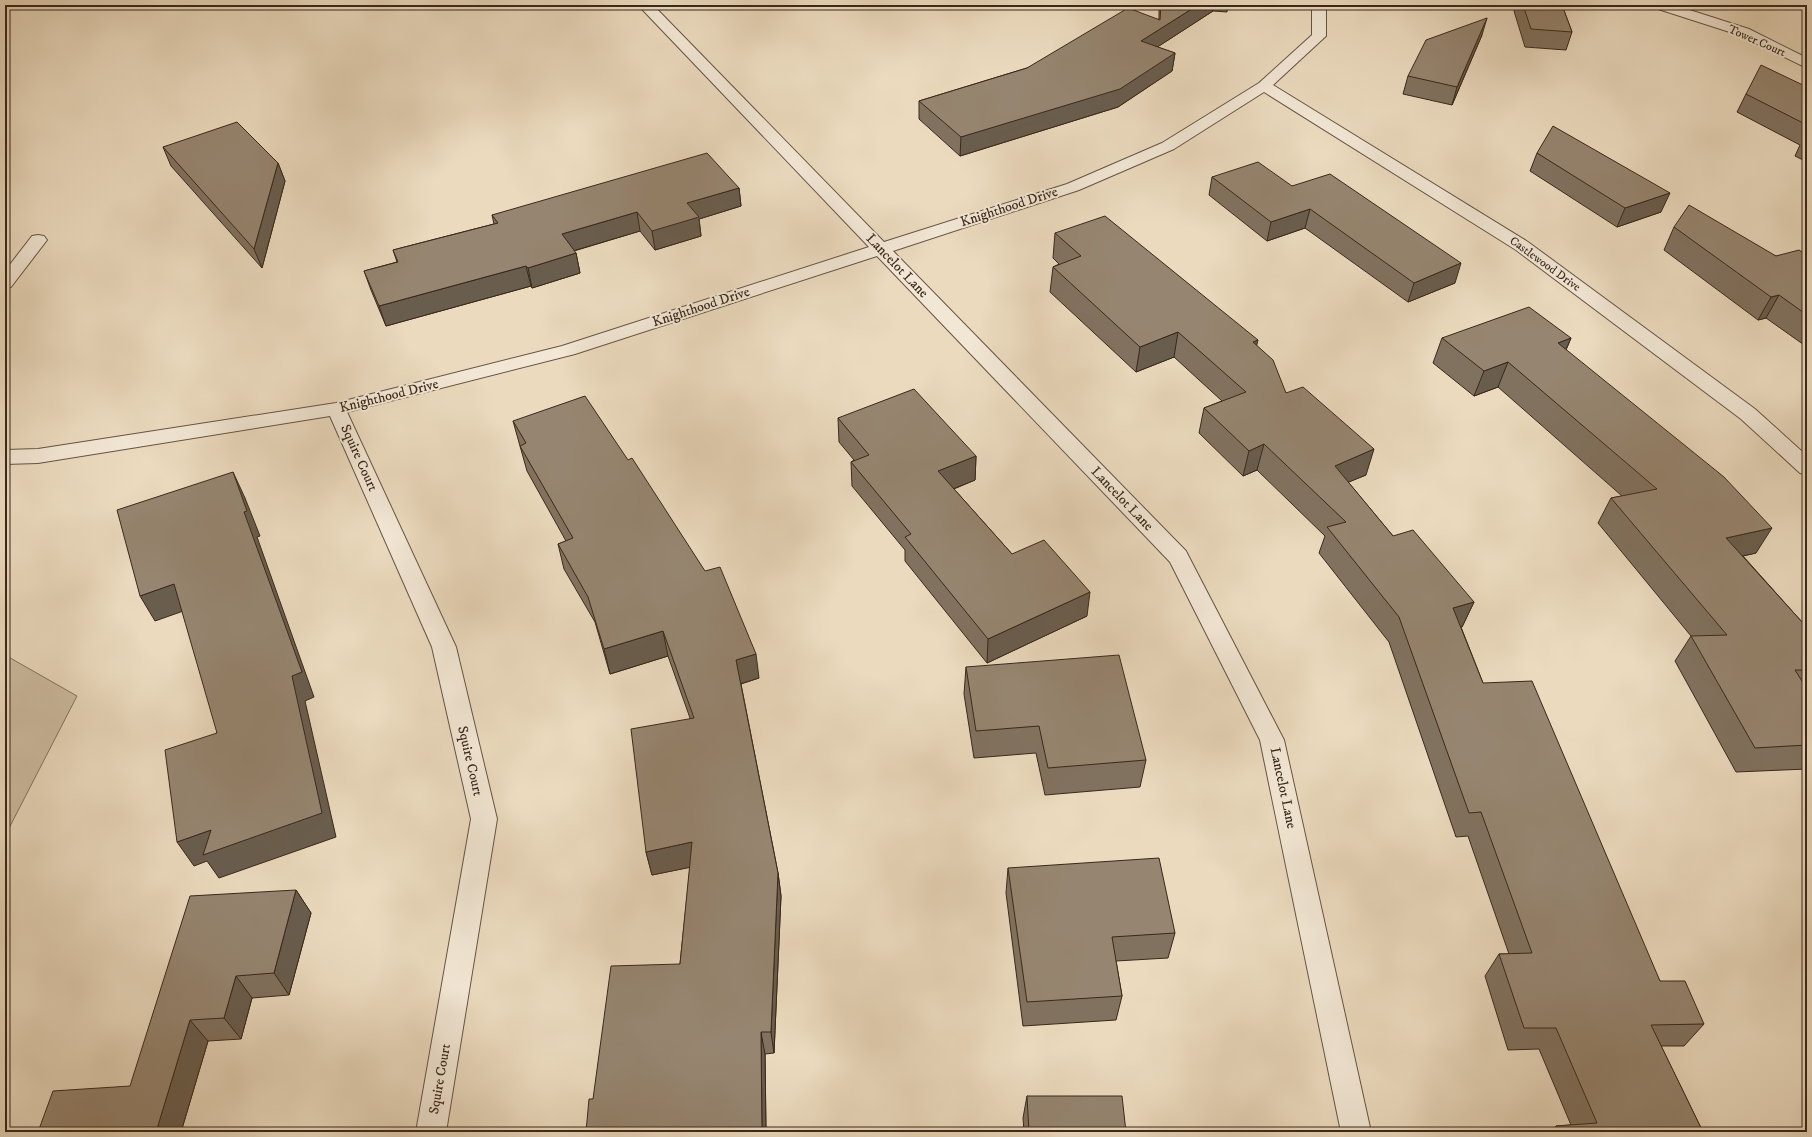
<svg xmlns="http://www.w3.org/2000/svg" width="1812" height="1137" viewBox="0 0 1812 1137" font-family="'IM FELL DW Pica',serif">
<rect width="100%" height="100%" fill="#ebdabe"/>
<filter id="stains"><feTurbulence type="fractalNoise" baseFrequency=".005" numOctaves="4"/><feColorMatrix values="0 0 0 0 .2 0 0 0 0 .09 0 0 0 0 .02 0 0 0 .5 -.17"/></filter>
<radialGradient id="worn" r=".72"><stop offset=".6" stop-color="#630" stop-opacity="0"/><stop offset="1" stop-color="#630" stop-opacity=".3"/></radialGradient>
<path fill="#cdbca2" stroke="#83725e" d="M5,655L77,696L5,836Z"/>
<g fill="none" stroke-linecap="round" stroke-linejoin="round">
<defs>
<path id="street" d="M638,5H653L884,242L1067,184L1162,143L1259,83L1312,35V5H1326V36L1273,85L1528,242L1755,409L1807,456V475L1800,473L1741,419L1516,250L1264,92L1174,149L1079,190L893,251L1186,551L1189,557L1284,740L1371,1132H1341L1260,740L1170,562L877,256L575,354L347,412L456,647L497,819L446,1132H416L471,819L432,647L330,416L38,463L5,464V450L38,449L336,403L562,346L869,247Z
M1653,5H1674L1749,29L1807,58V68L1739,35L1655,8Z
M38,235L44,236L47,240L11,287L5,288V271L32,236Z"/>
</defs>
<use href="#street" stroke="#665444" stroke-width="2"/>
<use href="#street" fill="#f2e7d5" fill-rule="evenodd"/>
</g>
<path fill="#817260" stroke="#39281b" d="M1159,5H1228L1227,12L1213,11L1157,47L1175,53L1172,71L1118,107L960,156L919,119V101L1027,68L1159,19Z
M1516,5H1562L1572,32L1566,50L1525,47L1514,11Z
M1482,35L1452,105L1403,94L1408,76Z
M1807,87V162L1795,156L1800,145L1737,112L1746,94Z
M163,147L278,163L285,181L262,268L171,166Z
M1537,153L1661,212L1617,227L1530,171Z
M1212,177L1292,186L1455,283L1408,302L1305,228L1267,241L1209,195Z
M739,188L741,206L699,219L701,236L655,250L640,231L574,251L576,253L580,273L532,288L531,286L386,326L371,290L364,271L397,262L393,250L494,224L492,215Z
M1674,227L1776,256L1807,255V347L1766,318L1758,320L1664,250Z
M1055,233L1257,346L1286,393L1366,475L1348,482L1393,536L1474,602L1462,627H1461L1483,683L1660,981L1704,1024L1684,1046H1661L1703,1132H1550L1556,1126L1571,1125L1539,1049L1508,1050L1485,976L1499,954H1509L1468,836L1456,837L1389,642L1319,553L1325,536L1257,470L1243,476L1199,433L1204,408L1222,401L1174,357L1136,372L1050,292L1053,267L1059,264L1053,258Z
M1442,338H1571L1566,350L1756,553L1743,556L1802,622H1807V769L1736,772L1675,661L1691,636L1598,523L1611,498L1622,496L1498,387L1474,396L1433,363Z
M838,418L976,456L975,480L954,489L1012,554L1087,616L987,663L905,561V550L852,486L851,462L854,460L839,442Z
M513,421L759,678L741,684L778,873L781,896L774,1053L765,1054L766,1132H586L593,1099L680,964L690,867L652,875L646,852L690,718L668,656L610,674L595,622L564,569L558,544L566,541L527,471Z
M966,667L1146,760L1140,787L1045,795L1036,753L974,758L964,694Z
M1008,868L1175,933L1168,958L1116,961L1122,996L1116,1020L1023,1026L1006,893Z
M296,890L311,913L289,995L252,998L241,1039L208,1041L181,1132L130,1086Z
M1027,1096L1126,1132H1024L1023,1118Z"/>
<path fill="#695d4e" stroke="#39281b" d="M1198,5H1214L1213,11L1139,59L1141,41Z
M1487,18L1482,35L1452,105L1457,87Z
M1175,53L1172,71L1118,107L960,156L961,137Z
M278,163L285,181L262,268L254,249Z
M739,188L741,206L699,219L701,236L655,250L652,231L687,203Z
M1670,193L1661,212L1617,227L1625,208Z
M1310,209L1305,228L1267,241L1271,222Z
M637,212L640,231L566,253L562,234Z
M576,253L580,273L532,288L528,268Z
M1461,263L1455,283L1408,302L1414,283Z
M526,266L531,286L386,326L379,306Z
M1779,295L1766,318L1758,320L1771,297Z
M1178,332L1174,357L1136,372L1140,347Z
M1571,338L1560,364L1558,343Z
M1258,340L1252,365L1253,342Z
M1508,362L1498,387L1474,396L1484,371Z
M1264,444L1257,470L1243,476L1249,451Z
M1374,449L1366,475L1327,491L1335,466Z
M976,456L975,480L938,495V471Z
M233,472L245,498L260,536L257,537L314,697L305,701L336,837L219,878L207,861L194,866L177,842L211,830Z
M1772,528L1756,553L1711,563L1726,538Z
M174,584L189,609L155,621L140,596Z
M1090,592L1087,616L987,663L988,639Z
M1474,602L1462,627L1442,633L1453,608Z
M663,631L668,656L610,674L604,649Z
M756,654L759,678L740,684L736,660Z
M692,842L697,866L652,875L646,852Z
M778,873L781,896L774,1053L771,1032Z
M296,890L311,913L289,995L274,973Z
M236,976L252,998L241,1039L224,1018Z
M190,1020L208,1041L181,1132H156Z
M761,1032L765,1054L766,1132H762Z"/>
<path fill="#968570" stroke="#39281b" d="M1161,5H1198L1141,41L1175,53L1120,89L961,137L919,101L1027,68L1128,8L1160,20Z
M1523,5H1562L1572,32L1531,29Z
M1487,18L1457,87L1408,76L1426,40Z
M1761,65L1807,87V125L1746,94Z
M237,122L278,163L254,249L163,147Z
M1553,126L1670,193L1625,208L1537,153Z
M707,153L739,188L687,203L699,217L652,231L637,212L562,234L576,253L528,268L526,266L379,306L364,271L398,262L393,250L498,223L492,215Z
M1258,162L1292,186L1330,174L1461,263L1414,283L1310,209L1271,222L1212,177Z
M1689,205L1776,256L1799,250L1807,255V315L1779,295L1771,297L1674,227Z
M1105,216L1258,340L1253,342L1273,360L1286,393L1303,387L1374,449L1335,466L1393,536L1413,530L1474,602L1453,608L1483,683L1532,681L1660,981H1685L1704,1024L1651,1025L1703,1132H1558L1556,1126L1597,1123L1556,1028H1524L1499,954L1532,953L1481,812L1469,813L1399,617L1327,527L1346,522L1264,444L1249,451L1204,408L1246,392L1178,332L1140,347L1053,267L1081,256L1055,233Z
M1529,307L1571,338L1558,343L1724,477L1772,528L1726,538L1802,622H1807V670H1795L1807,689V745L1755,748L1691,636L1727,635L1611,498L1657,489L1508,362L1484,371L1442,338Z
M914,389L976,456L938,471L1012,554L1044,540L1090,592L988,639L905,537L911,534L851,462L869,455L838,418Z
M585,396L628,460L632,458L705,571L720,567L756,654L736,660L778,873L771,1032H761L762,1132H586L589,1099H593L611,966L680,964L692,842L646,852L631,729L694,718L663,631L604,649L588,597L558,544L573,538L520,446L526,443L513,421Z
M233,472L247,511L244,512L302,672L292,676L322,813L203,855L211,830L177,842L165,750L217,733L174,584L140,596L117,510Z
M1119,655L1146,760L1048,768L1039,726L976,731L966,667Z
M1159,858L1175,933L1112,937L1122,996L1027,1002L1008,868Z
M296,890L274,973L236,976L224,1018L190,1020L156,1132H38L53,1091L130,1086L190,896Z
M1027,1096H1122L1126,1132H1029Z"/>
<g text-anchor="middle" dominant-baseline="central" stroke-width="4" stroke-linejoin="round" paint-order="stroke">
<g font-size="12" fill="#39281b" stroke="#f2e7d5">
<text transform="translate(1757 41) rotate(24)">Tower Court</text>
<text transform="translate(1545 264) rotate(36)">Castlewood Drive</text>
</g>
<g font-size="14" fill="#39281b" stroke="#f2e7d5">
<text transform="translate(1009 207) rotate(-18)">Knighthood Drive</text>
<text transform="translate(897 266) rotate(46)">Lancelot Lane</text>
<text transform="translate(701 307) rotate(-18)">Knighthood Drive</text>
<text transform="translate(389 396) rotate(-14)">Knighthood Drive</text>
<text transform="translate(359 458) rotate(66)">Squire Court</text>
<text transform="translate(1122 499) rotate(46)">Lancelot Lane</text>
<text transform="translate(470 761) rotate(77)">Squire Court</text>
<text transform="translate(1283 788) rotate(78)">Lancelot Lane</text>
<text transform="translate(440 1079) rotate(-80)">Squire Court</text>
</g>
</g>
<rect width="1812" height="1137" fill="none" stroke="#ebdabe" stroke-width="20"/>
<rect x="6" y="6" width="1800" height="1125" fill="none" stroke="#39281b" stroke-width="2"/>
<rect x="10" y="10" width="1792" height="1117" fill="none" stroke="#39281b"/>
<rect width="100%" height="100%" filter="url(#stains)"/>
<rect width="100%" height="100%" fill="url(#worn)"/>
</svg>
